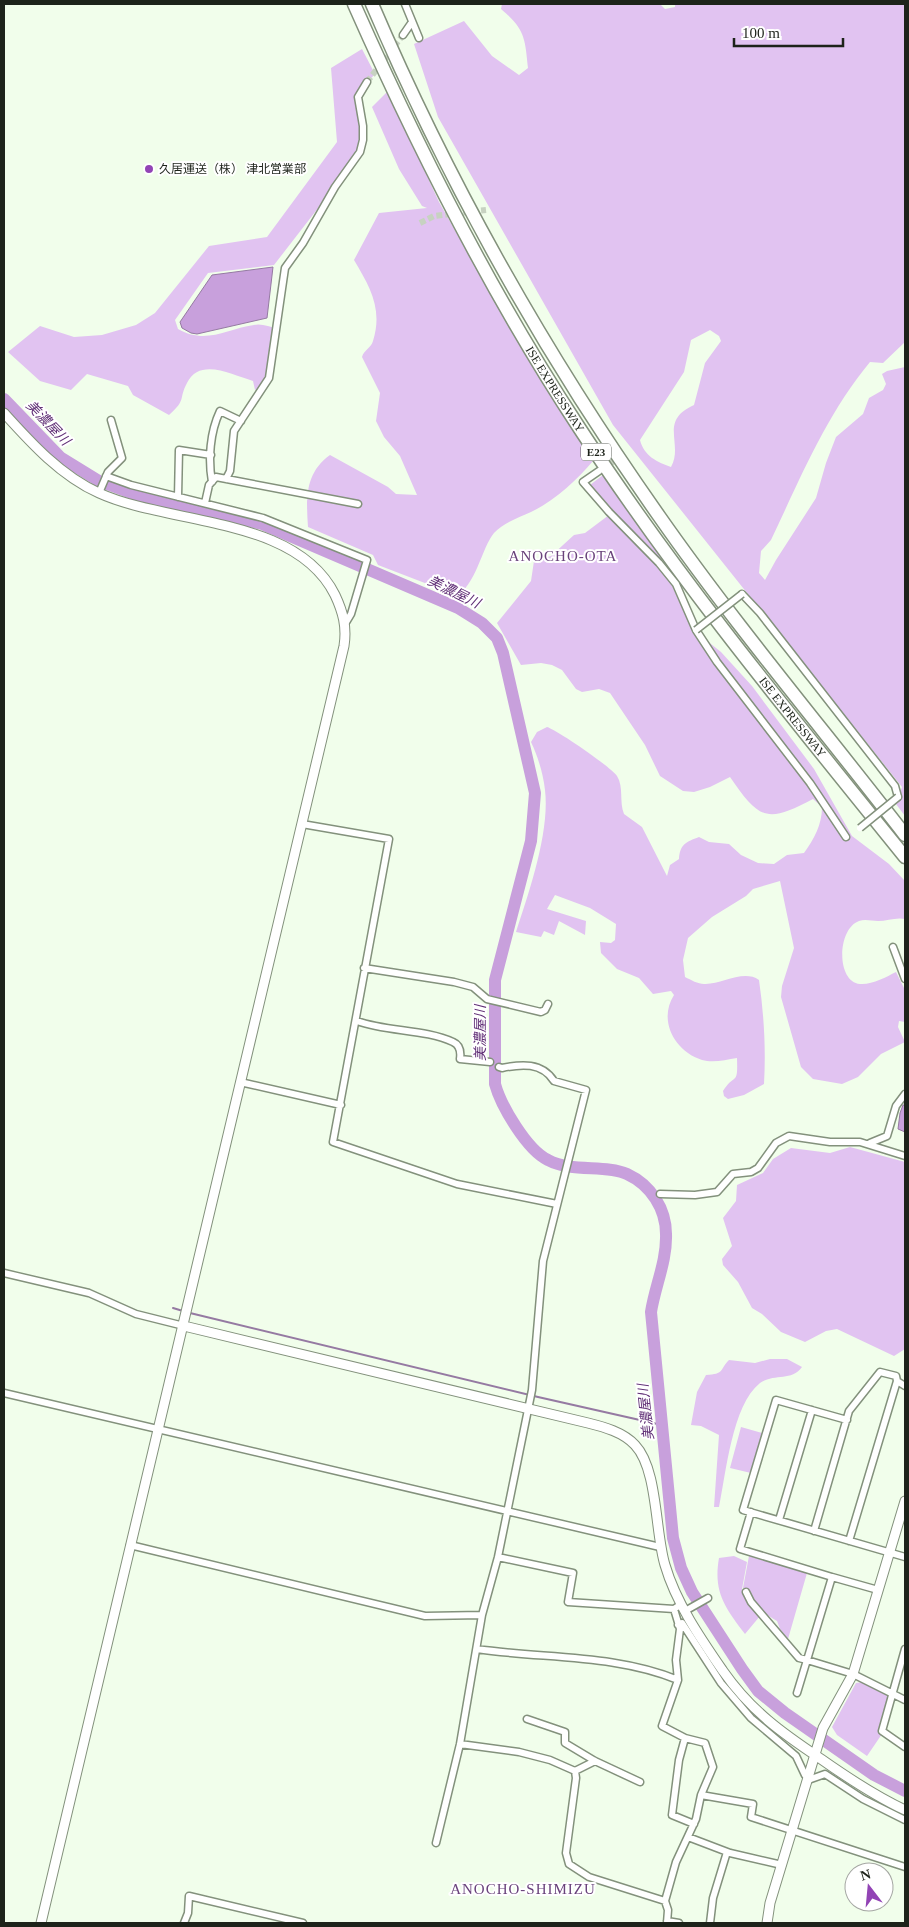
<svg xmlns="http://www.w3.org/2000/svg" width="909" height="1927" viewBox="0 0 909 1927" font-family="'Times New Roman','Noto Sans JP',serif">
<rect width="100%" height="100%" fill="#f1feeb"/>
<path fill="#e1c3f1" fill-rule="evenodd" d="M502,4H660L665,9L675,7V4H905V342L883,363L870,362C826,415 800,479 771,540L761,551L759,573L765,580L776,560L816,498L826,463L836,437L863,414L869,398L883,390L886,384L882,374L887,371L905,367V816L896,804L902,787L613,425L438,117L414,44L464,21L492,56L519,75L528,68C525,38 525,29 501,9ZM710,330L719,336L721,341L705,363L694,405C658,421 684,444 671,467C657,462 644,456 640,440L684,372L691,340Z
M362,49L375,74L358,92L363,140L360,154L274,265L208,273L175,320L178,329C206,345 226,329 254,325C261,323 270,327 277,328C274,351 277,378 255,390L253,381C232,375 200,357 187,383C178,400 187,399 169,415L133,395L128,386L87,374L71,390L40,381L8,352L40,326L74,337L102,335L136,325L155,313L209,246L267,237L337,142L331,68Z
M388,91L439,202L526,356L593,461C577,480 553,502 531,512C518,518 503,523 494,533C482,547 475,588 456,595L378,565L373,555L308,527C306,498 305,473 330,455L388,487L396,494L417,495L400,456L384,437L376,421L380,393L362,357C364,350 371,348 373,341C383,309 370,287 354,260L379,213L427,208L422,206L399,169L372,107Z
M603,475L662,556L661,561L691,628L721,652L752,686L814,769L852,836L889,864L905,881V919C896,917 887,921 878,921C872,921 865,919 859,921C837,929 836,982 860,984C872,985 886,977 896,972L905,990V1022L899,1021L898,1027L905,1042L881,1054L858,1077L842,1084L813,1079L801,1067L781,997L782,986L794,948L780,881L753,889L746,896L712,917L688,938L683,960L685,977C691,980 698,984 704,984C721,985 743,969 759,980C764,1015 766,1049 764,1084L744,1095L728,1099L724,1096L723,1091C735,1072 738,1087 737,1058C725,1060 713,1063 702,1060C674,1051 658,1020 674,995L671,991L653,994L639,978L617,969L601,953L600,942L611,943L615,940L616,924L590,908L555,895L547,909L586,921L585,935L559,921L554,935L544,931L541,937L516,932C529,892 550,832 545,790C543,773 538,757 531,742L537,732L547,727C557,730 611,767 617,776C624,787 619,802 624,814L642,827L667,876L670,865L679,859C680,844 686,842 699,837L709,842L729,844L741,855L758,863L774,864L787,855L804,853C814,839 822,825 822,807L813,799C766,824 759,819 730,777L710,787L694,792L683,791L660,776L645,745L610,693L599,689L582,692L576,689L562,670L552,665L541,663L521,665L497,623L531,581L534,561L551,556L574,535L585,533L613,512L590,485Z
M850,1147L905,1162V1349L894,1356L837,1329L826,1331L805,1342L781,1332L762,1314L752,1308L738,1282L723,1265L722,1259L732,1246L723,1218L736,1201L737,1185L763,1173L773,1159L791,1148L830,1153Z
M770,1359H787L802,1367C791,1382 774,1373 760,1383C732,1405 726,1474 719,1507H714L719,1435L701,1426L691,1425L697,1392L706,1375C725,1374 719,1370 729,1360L755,1363Z
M741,1427L762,1433L751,1473L730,1468Z
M734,1556L747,1562L742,1589L760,1616L745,1634C725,1608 713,1592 719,1558Z
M749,1556L807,1573L788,1639L780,1629L777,1621C763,1613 754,1605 748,1590L743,1588Z
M863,1682L886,1693L888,1696L878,1732L882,1734L867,1756L837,1735L832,1727L856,1683Z"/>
<path fill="#c8a0dc" stroke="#957aa2" d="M273,267L267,318L197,334L191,333L182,328L180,322L212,275Z
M903,1105H905V1132L898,1129L900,1113Z"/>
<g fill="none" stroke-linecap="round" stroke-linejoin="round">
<path stroke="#957aa2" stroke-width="2" d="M173,1308L183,1311
M190,1313L538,1397L662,1425"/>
<path stroke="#c8a0dc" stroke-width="12" d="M4,399L60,457L99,481L142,497L262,524L458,608L482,623L497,638L503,653L535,793L531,841L495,980V1084C501,1106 527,1150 548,1160C572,1173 605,1164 627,1174C651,1185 666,1209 666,1234C667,1261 655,1286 651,1312L673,1538L681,1568L692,1592L742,1669L758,1691L785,1713L874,1775L905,1791"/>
<path stroke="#c7d2c1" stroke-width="6" stroke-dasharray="6 3" stroke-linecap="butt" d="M367,82L403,35
M420,223L434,216L486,210
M604,468L625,453"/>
<defs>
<path id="minor" d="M405,4L419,38
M403,35L412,22
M599,471L583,482L609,512L659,563L676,584L696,630L717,662L810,783L846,837
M106,476L131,485L263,518L367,560L351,614L345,624
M226,479L230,471L234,431L269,378L285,268L303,243L335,187L360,152L363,140V126L358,97L367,82
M212,482C208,459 210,432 220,411L241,421
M99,493L108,472L122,458L111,420
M178,497L179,450L211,455
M205,503L209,485L216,477L358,504
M742,594L760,613L895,786L898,797
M302,824L389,839L333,1142L457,1184L557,1204
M893,947L905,979
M364,968L454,982L473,987L487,999L541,1012L545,1010L548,1004
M357,1021C387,1032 425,1029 453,1042C460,1045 461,1052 460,1059L490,1062
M240,1082L341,1105
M870,1143L887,1136L896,1106L905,1094
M660,1194L695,1195L717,1192L733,1174L751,1172L758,1168L776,1143L789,1136L830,1142H860L905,1156
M4,1273L89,1293L136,1314L184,1326
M897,1381L905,1386
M4,1393L660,1547
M847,1420L776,1400L743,1510L905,1557
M751,1512L740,1549L832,1577L807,1660L853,1674L905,1700
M779,1520L812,1410
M814,1531L849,1411L880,1372L896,1376L897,1381L849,1541
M130,1545L425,1616L482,1615
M498,1557L573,1573L568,1602L674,1609L677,1607
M832,1577L878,1590
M746,1592L751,1602L799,1658L807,1660L797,1693
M685,1611L708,1598
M678,1625L682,1623L721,1683L751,1718L796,1756L805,1775L811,1779L825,1774L863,1799L905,1820
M477,1649C544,1659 615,1654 678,1680
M905,1649L882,1731L905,1747
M527,1719L565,1732V1743L595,1761L640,1782
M685,1738L679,1760L672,1815L694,1824
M460,1744L519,1752L550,1760L575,1771L576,1778L566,1853L569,1864L589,1877L665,1901
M575,1771L595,1761
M701,1795L753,1804L751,1817L905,1867
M688,1837L730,1853L782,1865
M436,1843L460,1744L482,1615L498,1557L532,1390L543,1261L586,1090L554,1081C542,1062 521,1064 502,1068L499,1067
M667,1921L679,1923
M184,1923L188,1913L189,1896L303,1923
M667,1923L668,1910L665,1901L676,1862L696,1819L701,1795L713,1767L705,1743L685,1738L662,1726L678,1680L676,1660L680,1629L674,1609
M710,1923L713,1898L727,1852"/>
<path id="tertiary" d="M4,413C31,443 61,476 99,493C169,525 296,516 335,595C343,612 347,627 344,646L41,1923
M184,1326L588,1423C604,1427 623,1432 635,1445C658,1469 655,1533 665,1565C676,1603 701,1639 723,1671C751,1711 782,1733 821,1759C848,1778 875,1796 905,1810
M767,1923L770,1903L823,1728L853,1674L905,1501"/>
<g id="motorway">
<path id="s1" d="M354,4C419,151 491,294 580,429C678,579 792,717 905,857"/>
<path d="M372,4C449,184 546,356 659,516C736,626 823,729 905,835"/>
</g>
</defs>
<use href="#minor" stroke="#83917c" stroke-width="9"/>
<use href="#tertiary" stroke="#83917c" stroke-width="11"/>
<use href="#motorway" stroke="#83917c" stroke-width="15"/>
<use href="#minor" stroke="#fff" stroke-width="6"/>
<use href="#tertiary" stroke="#fff" stroke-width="9"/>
<use href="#motorway" stroke="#fff" stroke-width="12"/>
<defs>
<path id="minor-bridge" d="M696,630L742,594
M860,828L898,797"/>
</defs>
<use href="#minor-bridge" stroke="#83917c" stroke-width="9" stroke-linecap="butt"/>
<use href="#minor-bridge" stroke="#fff" stroke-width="6"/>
</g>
<circle fill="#9244b5" stroke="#fff" stroke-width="2" cx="149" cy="169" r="5"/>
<g text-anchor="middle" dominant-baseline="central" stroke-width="4" stroke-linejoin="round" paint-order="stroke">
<rect fill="#fff" stroke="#61655f" stroke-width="1" x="581" y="443.5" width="30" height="17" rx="4"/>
<g font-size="11" font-weight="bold" fill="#1d231a">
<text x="596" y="452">E23</text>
</g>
<g font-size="12" fill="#1d231a" stroke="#fff" text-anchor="start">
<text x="159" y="169">久居運送（株） 津北営業部</text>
</g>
<g font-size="12" fill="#1d231a" stroke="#fff">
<text stroke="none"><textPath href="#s1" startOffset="435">ISE EXPRESSWAY</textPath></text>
<text stroke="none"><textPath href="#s1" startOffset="840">ISE EXPRESSWAY</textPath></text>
</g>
<g font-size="14" font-style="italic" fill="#602f76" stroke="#fff">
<text transform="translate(48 423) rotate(46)">美濃屋川</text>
<text transform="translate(454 592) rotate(26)">美濃屋川</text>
<text transform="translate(480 1033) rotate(-90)">美濃屋川</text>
<text transform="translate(646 1412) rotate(-96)">美濃屋川</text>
</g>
<g font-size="15" letter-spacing="1" fill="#69427b" stroke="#fff">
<text x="563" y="556">ANOCHO-OTA</text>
<text x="523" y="1889">ANOCHO-SHIMIZU</text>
</g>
</g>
<rect width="909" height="1927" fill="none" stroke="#1d231a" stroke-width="10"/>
<g transform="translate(869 1887) rotate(344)"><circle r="24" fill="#ffffff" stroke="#a5a7a3"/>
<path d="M0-4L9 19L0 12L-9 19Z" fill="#9244b5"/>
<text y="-8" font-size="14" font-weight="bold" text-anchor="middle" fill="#1d231a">N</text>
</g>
<path d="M734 38v8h109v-8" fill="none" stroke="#1d231a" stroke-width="2.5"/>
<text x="742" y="38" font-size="15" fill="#1d231a" stroke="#ffffff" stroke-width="4" paint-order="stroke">100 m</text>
</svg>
